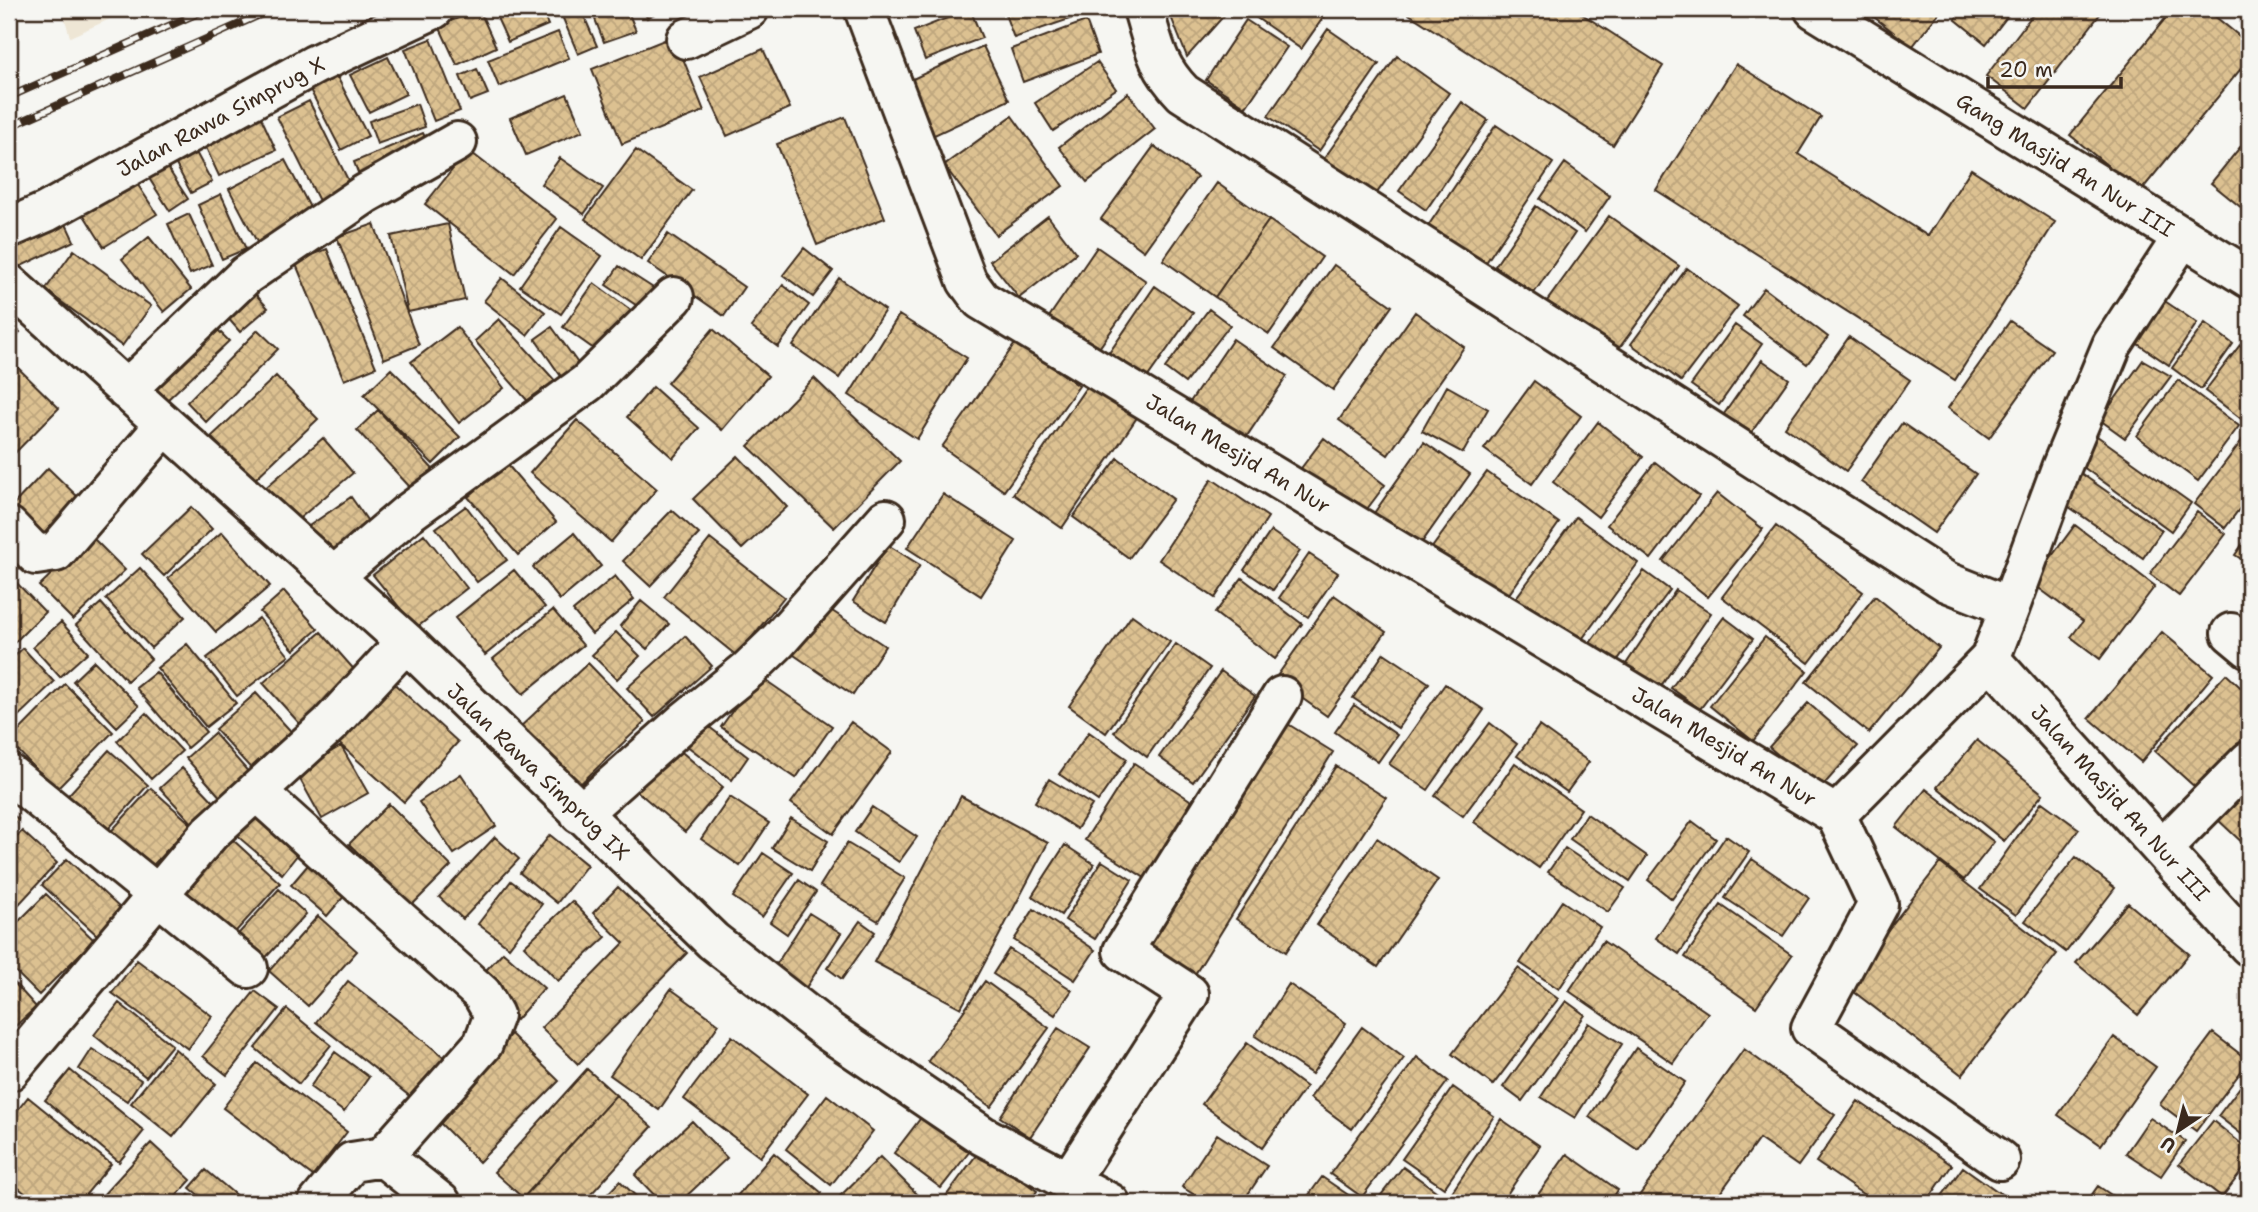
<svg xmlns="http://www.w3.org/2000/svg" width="2258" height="1212" viewBox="0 0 2258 1212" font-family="'Shantell Sans',sans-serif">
<defs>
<pattern id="building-cross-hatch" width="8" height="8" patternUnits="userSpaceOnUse" patternTransform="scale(1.75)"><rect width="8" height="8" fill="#dcc191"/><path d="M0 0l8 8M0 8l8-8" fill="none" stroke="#bea67d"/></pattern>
</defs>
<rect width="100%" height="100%" fill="#f6f6f2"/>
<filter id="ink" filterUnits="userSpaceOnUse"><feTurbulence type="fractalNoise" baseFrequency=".0143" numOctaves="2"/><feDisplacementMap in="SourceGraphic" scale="14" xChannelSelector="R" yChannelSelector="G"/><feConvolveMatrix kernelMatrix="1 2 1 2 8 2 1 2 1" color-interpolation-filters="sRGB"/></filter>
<g filter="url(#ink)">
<path fill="#eee6d5" d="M62,9H132L70,37Z"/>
<path fill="url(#building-cross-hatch)" stroke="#3b2a1e" stroke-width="2" d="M479,9L496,47L457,65L439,26Z
M493,9H541L548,25L508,42Z
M559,9H581L597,46L578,54Z
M591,9H627L636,31L604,42Z
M643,9H662L663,10L647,18Z
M892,9H915L895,17Z
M970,9L982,38L925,60L914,31Z
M1003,9H1092L1093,11L1014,38Z
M1168,9H1228L1229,10L1187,57Z
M1244,9H1316L1325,15L1301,49Z
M1401,9H1574L1663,66L1613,145Z
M1872,9H1942L1912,47L1869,13Z
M1963,9H2013L1986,44L1955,19Z
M2037,9H2104L2028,108L1986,76Z
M2173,9H2206L2249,44V59L2140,192L2070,135Z
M1246,20L1287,47L1246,107L1206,80Z
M1086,21L1098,54L1023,82L1011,49Z
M1328,29L1379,64L1319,151L1268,116Z
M558,32L569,58L499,87L488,60Z
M674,36L704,111L622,144L592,69Z
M431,39L460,111L434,121L405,49Z
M983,46L1009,100L928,138L902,84Z
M763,49L790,108L727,136L700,77Z
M1397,56L1449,93L1374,197L1323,160Z
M388,57L406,94L369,112L350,75Z
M1097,62L1116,89L1053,131L1035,103Z
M1736,64L1821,117L1798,154L1928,236L1971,169L2055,222L1955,380L1656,190Z
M331,65L368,136L341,150L304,78Z
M477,69L488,94L470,101L460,76Z
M1128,93L1155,129L1087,182L1059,147Z
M567,94L583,131L526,155L510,118Z
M309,101L352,188L320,203L277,117Z
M1462,102L1488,120L1426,210L1399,191Z
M417,104L425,127L377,144L369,121Z
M259,113L276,150L219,176L202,139Z
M1012,116L1063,186L996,235L944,165Z
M845,117L885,218L817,245L777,144Z
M1496,125L1553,163L1483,267L1426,229Z
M423,133L430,148L360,178L354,162Z
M2249,136V214L2211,183Z
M192,145L212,182L191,193L172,157Z
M1154,146L1197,177L1144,251L1101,219Z
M468,150L557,219L514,274L425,204Z
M636,150L692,190L641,260L585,219Z
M560,158L603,188L584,214L541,184Z
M285,160L314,215L258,244L229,189Z
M163,161L188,199L170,211L145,172Z
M1565,163L1610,196L1585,232L1540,199Z
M132,176L157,214L104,247L80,209Z
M1217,183L1269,220L1215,297L1163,260Z
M221,194L246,249L222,259L198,205Z
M1536,206L1575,233L1534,293L1495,266Z
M60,211L74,241L15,269L9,257V236Z
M189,214L212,265L190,274L168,224Z
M1048,216L1076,253L1019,298L990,261Z
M1609,216L1679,266L1617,351L1547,301Z
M1269,220L1322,257L1269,334L1215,297Z
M374,224L419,345L384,359L337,237Z
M448,224L465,300L408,312L391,236Z
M561,227L602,256L561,314L520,286Z
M668,234L744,287L724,316L648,263Z
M149,237L191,289L164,312L122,259Z
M1097,247L1146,281L1097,351L1049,317Z
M804,248L833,271L813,297L783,275Z
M327,249L376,367L344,380L295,262Z
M74,250L151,306L122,346L45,290Z
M1334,265L1392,306L1333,390L1274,348Z
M619,266L661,293L648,313L606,285Z
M1687,268L1738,306L1681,381L1631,344Z
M502,278L545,312L527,335L484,301Z
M839,278L885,310L839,378L793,346Z
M594,283L632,311L601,354L563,327Z
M783,285L809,305L778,347L751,327Z
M248,286L268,308L240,332L221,310Z
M1155,286L1193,313L1142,385L1105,359Z
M1764,288L1828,337L1807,364L1743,316Z
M2156,295L2197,323L2169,365L2129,338Z
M1209,309L1230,325L1185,383L1165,368Z
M1415,312L1464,347L1388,455L1339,420Z
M899,315L967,358L917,439L849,395Z
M499,319L558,384L533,407L475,341Z
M2010,321L2052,350L1989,438L1948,408Z
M9,322L20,332L9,345Z
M210,322L229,341L165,402L146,383Z
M2205,323L2233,344L2201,389L2172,368Z
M1735,325L1762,344L1719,405L1691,385Z
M457,327L504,388L459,423L411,362Z
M552,327L582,369L565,382L535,339Z
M713,329L768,376L722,430L667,383Z
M258,330L278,349L206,422L187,402Z
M1849,337L1910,380L1846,471L1785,427Z
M1233,339L1287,376L1245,439L1190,402Z
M1017,341L1079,386L1004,491L942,447Z
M2240,345L2249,352V425L2205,391Z
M9,359L59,408L9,459Z
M1762,360L1789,379L1746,440L1719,421Z
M2143,360L2171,376L2125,438L2100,420Z
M391,369L460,437L433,464L364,395Z
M276,376L318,419L253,481L211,437Z
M814,378L900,461L834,528L748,446Z
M2178,380L2239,426L2198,481L2137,436Z
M1534,381L1581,416L1532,484L1484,449Z
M1089,383L1138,416L1062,528L1013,494Z
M1447,386L1488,409L1463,453L1422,431Z
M653,387L699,428L673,458L627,417Z
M378,410L443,480L422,500L357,430Z
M577,420L657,489L611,542L530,473Z
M1598,422L1643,457L1598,517L1553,482Z
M1902,423L1976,474L1934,533L1861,482Z
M2097,436L2191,503L2171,531L2079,464Z
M323,438L353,473L294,523L264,489Z
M1324,438L1385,485L1361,517L1299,471Z
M2243,439L2249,444V496L2225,528L2194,504Z
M1424,442L1470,474L1418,548L1372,516Z
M738,456L787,507L742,549L693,499Z
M1118,458L1173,499L1129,558L1073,517Z
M1655,462L1699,496L1651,559L1607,525Z
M507,464L556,522L518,555L468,497Z
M48,468L78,497L42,536L11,507Z
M1487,472L1559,523L1504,601L1431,549Z
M2079,472L2162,530L2143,558L2059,500Z
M1212,479L1268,517L1215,598L1159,560Z
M1717,493L1763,529L1708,597L1663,561Z
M943,494L1016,541L981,596L907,548Z
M351,497L374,530L328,561L306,528Z
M466,506L507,560L477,582L436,528Z
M191,507L212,529L164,576L142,554Z
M672,510L699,534L650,586L623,561Z
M2197,512L2226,534L2179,596L2150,574Z
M1576,517L1638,563L1577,646L1515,599Z
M2075,525L2155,586L2100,659L2071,637L2083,621L2032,583Z
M1776,526L1863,592L1809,663L1722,597Z
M1271,531L1300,551L1273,590L1244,570Z
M222,532L270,586L216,632L168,578Z
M574,533L601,566L560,600L533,567Z
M424,534L467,588L416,628L373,575Z
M2249,535V564L2235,555Z
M91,536L125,570L73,620L39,586Z
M710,539L784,597L737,656L664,597Z
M888,545L920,565L886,622L853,601Z
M1309,554L1338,573L1308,617L1279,598Z
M140,568L185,617L151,648L106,599Z
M514,570L545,607L485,655L455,618Z
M1644,571L1670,590L1613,666L1587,647Z
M9,575L45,612L9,648Z
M615,576L634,599L592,634L573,611Z
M1242,578L1302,624L1275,659L1215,613Z
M1676,590L1711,613L1654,696L1620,673Z
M284,591L318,629L294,650L260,612Z
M1334,595L1386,632L1327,716L1275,679Z
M1875,596L1939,648L1869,733L1806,682Z
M641,601L669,624L647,649L620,626Z
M101,603L151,659L127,681L76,625Z
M820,603L885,646L853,695L788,651Z
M553,610L583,645L523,694L493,659Z
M1132,615L1170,642L1106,733L1069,706Z
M1724,617L1753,639L1700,709L1671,688Z
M259,618L289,656L237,696L207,658Z
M61,622L88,652L60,677L33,647Z
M321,632L358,674L300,724L263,683Z
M616,632L640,656L617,679L592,655Z
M2162,632L2213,675L2141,762L2089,718Z
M685,636L712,666L654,717L627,688Z
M1765,637L1807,671L1753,741L1710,706Z
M187,644L236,703L206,727L157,668Z
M1176,644L1210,668L1147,757L1114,732Z
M23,648L54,682L9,725V661Z
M1384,653L1429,683L1398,728L1353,698Z
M94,661L139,706L117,727L73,681Z
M588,663L645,722L575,789L518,729Z
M1221,671L1255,696L1193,782L1159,757Z
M156,672L206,732L187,748L136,688Z
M2226,674L2249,695V752L2207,798L2155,751Z
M758,675L832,726L796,778L721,727Z
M389,679L458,742L404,802L334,739Z
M65,684L113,732L56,790L9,741Z
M1445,684L1484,710L1428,790L1389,764Z
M256,693L297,738L257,775L215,729Z
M1808,703L1858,746L1819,790L1769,747Z
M1354,705L1397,735L1378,762L1335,732Z
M146,713L182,751L151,779L117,741Z
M1275,716L1333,752L1192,979L1135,943Z
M699,719L748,757L732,780L682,742Z
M851,722L892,752L833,834L791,803Z
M1490,723L1517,744L1463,816L1435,796Z
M1539,726L1589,762L1567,792L1517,756Z
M1089,732L1127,759L1098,801L1059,774Z
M214,733L251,775L222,799L186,758Z
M1977,740L2043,794L2004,841L1937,787Z
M670,742L723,787L685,832L631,786Z
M341,746L368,793L322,819L296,772Z
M109,750L148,785L101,837L62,802Z
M1134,763L1193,802L1145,878L1085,840Z
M1515,763L1581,809L1539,868L1474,822Z
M1336,766L1386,798L1286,952L1236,919Z
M182,768L217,805L195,826L160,788Z
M461,774L496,826L454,854L419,802Z
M1049,779L1092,805L1077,829L1035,802Z
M2249,784V849L2217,819Z
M151,788L191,824L144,875L104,839Z
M1926,789L1994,842L1964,880L1896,827Z
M961,796L1048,843L961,1008L874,962Z
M730,797L769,823L740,866L701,839Z
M253,800L306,844L282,874L229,829Z
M2042,802L2079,829L2016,915L1980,889Z
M389,804L451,866L412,905L349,844Z
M872,807L917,837L899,862L855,832Z
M9,812L18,819L9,831Z
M1587,814L1647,856L1630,881L1570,839Z
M791,818L828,841L810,871L772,848Z
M1692,821L1716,839L1672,899L1648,880Z
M221,829L280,883L227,941L168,886Z
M22,831L57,863L9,915V845Z
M550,835L587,865L557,903L520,873Z
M1726,836L1749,852L1679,954L1656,938Z
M495,837L519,859L463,919L439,897Z
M1377,838L1438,880L1378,967L1317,925Z
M847,843L905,878L878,921L820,886Z
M1065,845L1094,864L1061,915L1032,896Z
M1565,848L1625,888L1608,912L1548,872Z
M318,853L352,887L327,916L291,885Z
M763,853L793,873L762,917L733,897Z
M2076,857L2115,888L2066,952L2025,921Z
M67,859L121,909L97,935L42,885Z
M1752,859L1809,898L1783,936L1725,898Z
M2249,859V876L2241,868Z
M1102,861L1132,880L1095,939L1065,920Z
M1940,863L2057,954L1962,1075L1845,985Z
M799,880L816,892L787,934L770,922Z
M511,881L542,904L509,947L478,924Z
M618,887L687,953L578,1064L541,1028L624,943L593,913Z
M279,889L306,914L258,966L231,942Z
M46,894L94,940L39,995L9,965V931Z
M572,901L606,937L558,981L524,946Z
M1562,901L1600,927L1559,989L1520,963Z
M2128,903L2189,954L2138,1015L2076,963Z
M1721,905L1792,955L1756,1007L1685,957Z
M1034,909L1095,950L1075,980L1014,940Z
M809,913L841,933L800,997L769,976Z
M318,916L357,951L308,1006L269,971Z
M860,921L875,932L842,979L827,968Z
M1603,941L1708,1013L1673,1063L1569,991Z
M1009,949L1072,990L1055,1015L993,974Z
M503,952L544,988L516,1020L474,983Z
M137,960L212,1016L188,1049L112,993Z
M1518,968L1558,999L1493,1085L1452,1054Z
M9,977L36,1007L9,1032Z
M348,981L444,1057L412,1098L316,1022Z
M985,981L1049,1028L991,1107L928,1061Z
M1289,984L1346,1023L1312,1074L1255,1036Z
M671,989L719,1024L659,1110L610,1075Z
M255,991L279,1009L227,1075L203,1056Z
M1566,1001L1585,1015L1522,1101L1503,1087Z
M119,1003L172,1045L146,1077L94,1035Z
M287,1009L331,1045L299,1084L255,1048Z
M1589,1023L1622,1044L1575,1118L1541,1097Z
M1362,1027L1404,1058L1352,1129L1310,1098Z
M1058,1028L1090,1048L1030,1137L1000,1117Z
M2213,1033L2249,1061L2196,1131L2160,1104Z
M511,1034L559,1081L479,1162L432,1115Z
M732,1036L808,1094L760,1157L684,1099Z
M2114,1037L2156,1067L2101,1145L2058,1115Z
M1247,1043L1306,1087L1262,1148L1202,1104Z
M1636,1048L1685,1082L1638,1150L1589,1117Z
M92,1049L141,1080L127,1101L79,1069Z
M175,1049L216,1084L173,1137L131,1103Z
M1744,1049L1835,1115L1798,1166L1759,1139L1713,1203H1634Z
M335,1052L369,1077L344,1112L310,1087Z
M1417,1057L1448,1081L1362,1197L1330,1174Z
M257,1063L347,1132L313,1176L223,1108Z
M587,1069L616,1095L523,1198L494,1172Z
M70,1070L144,1131L119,1162L45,1100Z
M2249,1075V1140L2218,1116Z
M1453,1087L1494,1116L1444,1188L1402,1159Z
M616,1095L652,1127L583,1203H529L523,1198Z
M827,1095L873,1131L831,1185L786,1149Z
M28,1097L111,1164L79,1203H37L9,1180V1121Z
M1858,1101L1952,1165L1926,1203H1876L1816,1162Z
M930,1106L977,1142L941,1188L894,1153Z
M2150,1118L2185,1141L2161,1176L2126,1153Z
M1501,1119L1540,1146L1501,1203H1456L1448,1198Z
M692,1121L727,1158L679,1203H662L635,1175Z
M2213,1121L2249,1150V1162L2222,1197L2179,1164Z
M1217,1134L1267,1166L1242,1203H1207L1182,1187Z
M151,1143L191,1180L170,1203H109L102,1196Z
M980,1150L1037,1191L1029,1203H941Z
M774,1153L822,1193L813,1203H731Z
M1567,1154L1618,1190L1609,1203H1532Z
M880,1157L919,1196L911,1203H833Z
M1403,1167L1440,1194L1433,1203H1384L1378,1199Z
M1963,1167L2004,1196L1999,1203H1937Z
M206,1170L245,1203H208L190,1188Z
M1322,1177L1360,1203H1303Z
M620,1181L643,1203H599Z
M2098,1186L2123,1203H2086Z
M9,1192L23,1203H9Z
M189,1195L198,1203H182Z
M1046,1196L1057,1203H1041Z"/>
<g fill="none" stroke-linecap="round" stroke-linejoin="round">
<defs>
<path id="minor" d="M864,9L967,281L981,300L1836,815L1990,659L2010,607L1947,582L1183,93C1156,65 1154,45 1143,9
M1814,9L2249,278
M686,39L749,9
M9,228L46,212L314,65L434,9
M9,284L406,642L713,941L828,1031L983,1136L1110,1203
M126,390L246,275L365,194L457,142
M9,527L36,555L56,552L165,425
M333,577L407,514L587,383L674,297
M2010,607L2061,468L2112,345L2182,238
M2231,633L2249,648
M1990,659L2249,946
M9,774L248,968
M256,791L482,994L494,1015L483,1044L383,1157
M580,814L686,720L749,669L778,641L886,519
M1836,815L1878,904L1811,1028L2000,1160
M2162,849L2249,761
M9,1071L210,833L330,724L406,642
M383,1157L441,1203
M1069,1181L1189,994L1123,951L1282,696
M318,1203L352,1162L383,1157"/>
</defs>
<use href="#minor" stroke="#3b2a1e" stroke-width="44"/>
<use href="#minor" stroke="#f6f6f2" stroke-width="38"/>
<defs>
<path id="rail" d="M9,97L207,9
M9,127L273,9"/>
</defs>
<use href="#rail" stroke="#3b2a1e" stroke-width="8"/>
<use href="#rail" stroke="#f6f6f2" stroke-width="5" stroke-dasharray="16" stroke-linecap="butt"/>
</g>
</g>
<g text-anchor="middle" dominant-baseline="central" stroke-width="6" stroke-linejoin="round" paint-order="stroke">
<g font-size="21" fill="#3b2a1e" stroke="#f6f6f2">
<text transform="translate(221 117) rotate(-28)">Jalan Rawa Simprug X</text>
<text transform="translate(2065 165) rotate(32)">Gang Masjid An Nur III</text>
<text transform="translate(1238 454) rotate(31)">Jalan Mesjid An Nur</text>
<text transform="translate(1724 747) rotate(31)">Jalan Mesjid An Nur</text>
<text transform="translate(538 772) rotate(44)">Jalan Rawa Simprug IX</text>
<text transform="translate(2120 803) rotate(48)">Jalan Masjid An Nur III</text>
</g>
</g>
<rect width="2258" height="1212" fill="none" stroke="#f6f6f2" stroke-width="35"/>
<rect x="18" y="18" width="2223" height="1177" fill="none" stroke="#3b2a1e" stroke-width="2.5" filter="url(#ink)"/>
<g transform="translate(2178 1131) rotate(215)" stroke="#f6f6f2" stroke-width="5" paint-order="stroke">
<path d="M0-5L12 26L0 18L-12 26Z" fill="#3b2a1e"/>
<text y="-10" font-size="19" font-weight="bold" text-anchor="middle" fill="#3b2a1e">U</text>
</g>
<path d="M1988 77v10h133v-10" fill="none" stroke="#3b2a1e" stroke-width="3.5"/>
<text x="1999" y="77" font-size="21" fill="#3b2a1e" stroke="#f6f6f2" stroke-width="5" paint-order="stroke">20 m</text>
</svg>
